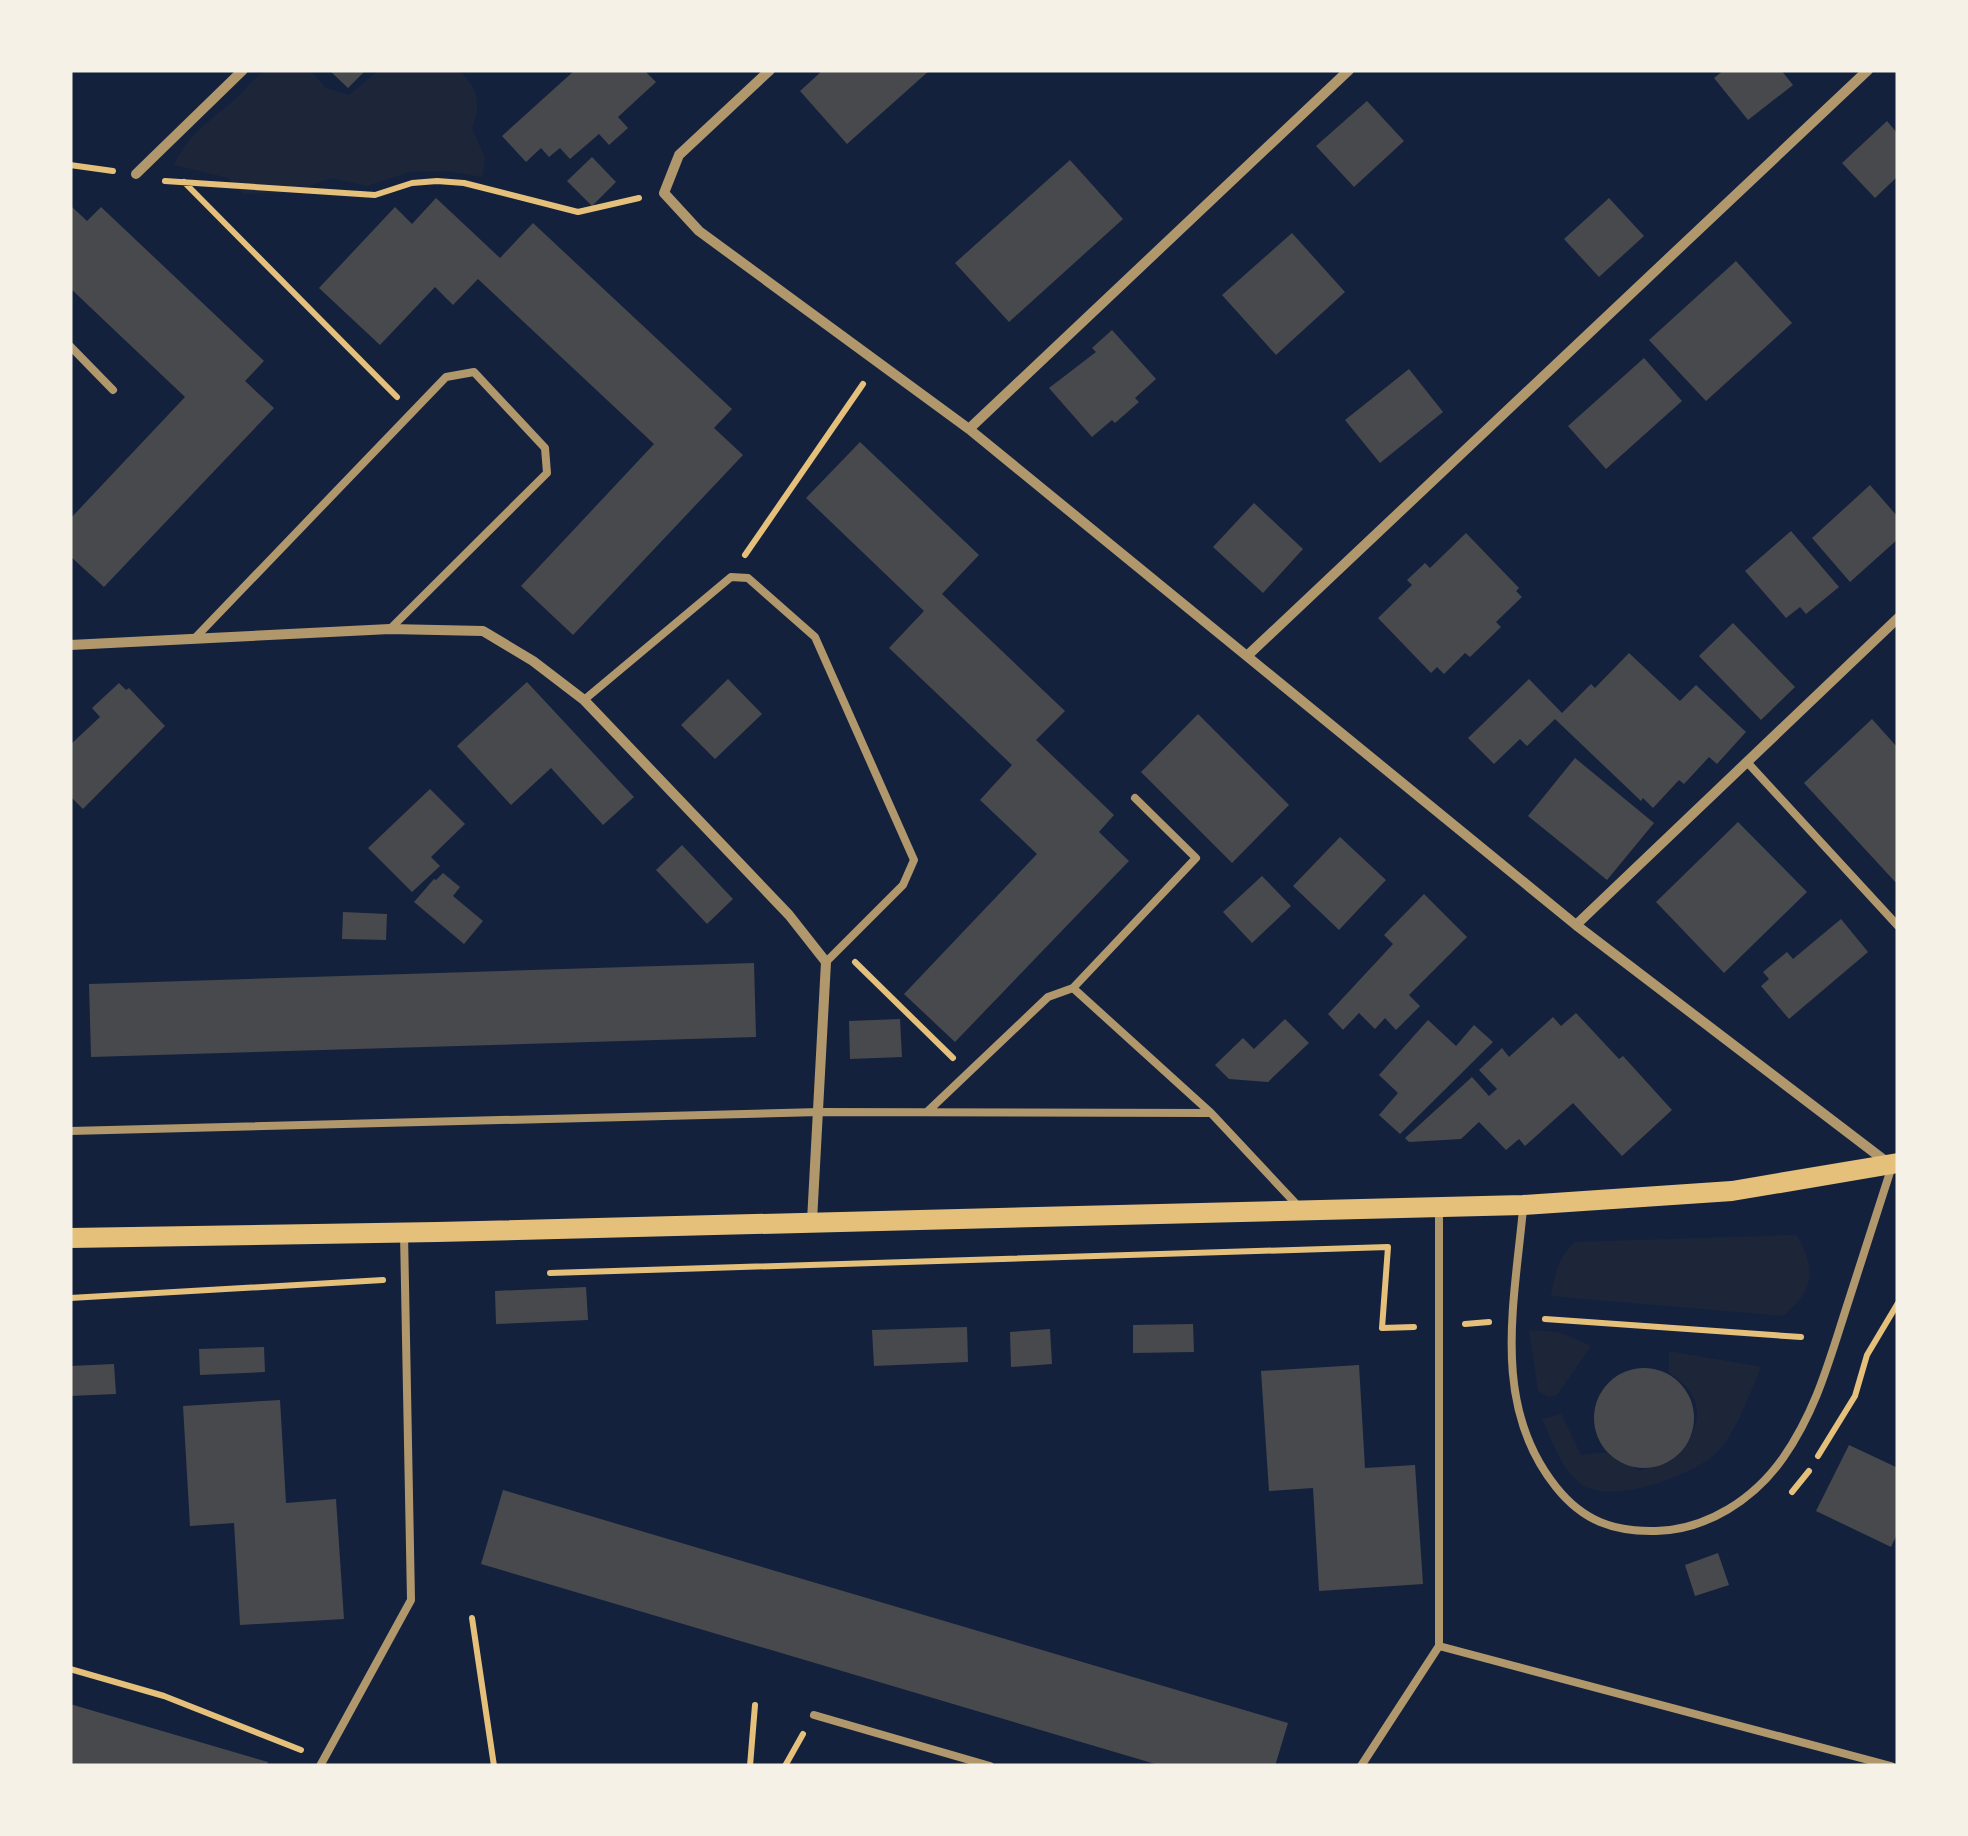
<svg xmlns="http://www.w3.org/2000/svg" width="1968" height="1836" viewBox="0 0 1968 1836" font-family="Montserrat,sans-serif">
<rect width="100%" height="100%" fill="#14213d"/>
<path fill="#1d2539" d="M268,70H310L326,88L349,95L379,70H458C478,88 482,103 472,128L485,158L482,177L448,171L410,172L367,186L331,178L295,192L243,194L228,178L174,165C190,132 207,124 233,101C246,90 252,78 268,70Z
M1797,1235C1816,1269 1815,1290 1783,1316L1551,1296C1555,1274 1558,1257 1575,1242Z
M1529,1330L1559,1332L1591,1346L1557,1395L1549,1397L1538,1391Z
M1669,1351L1761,1367C1750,1393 1735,1437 1714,1455C1689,1476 1620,1501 1589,1488C1563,1477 1553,1442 1542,1419L1561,1414L1581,1455L1610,1452L1639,1471C1690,1458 1724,1406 1669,1373Z"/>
<path fill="#48494c" d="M329,70H366L348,88Z
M575,70H644L656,82L618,117L628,128L609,145L599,134L570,159L560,148L549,157L541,148L526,162L502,136Z
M823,70H930L847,144L800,91Z
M1724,70H1781L1793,85L1748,120L1714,78Z
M1367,101L1404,141L1354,187L1316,146Z
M1887,121L1898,134V176L1875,198L1842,163Z
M592,157L616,182L592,206L567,181Z
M1070,160L1123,219L1009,322L955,263Z
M436,198L500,258L533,223L732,409L714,428L743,455L573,635L521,586L654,444L478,279L453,305L435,287L380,345L319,288L395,207L412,224Z
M1609,198L1644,236L1599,277L1564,239Z
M70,205L87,221L101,207L264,361L245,381L274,408L104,587L70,556V519L185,397L70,288Z
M1292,233L1345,292L1276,355L1222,295Z
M1736,261L1792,323L1706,401L1649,340Z
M1112,330L1156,379L1135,398L1139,402L1115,423L1112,420L1092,437L1049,388L1096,352L1092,348Z
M1644,358L1682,401L1606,469L1568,426Z
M1409,369L1443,412L1380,463L1345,420Z
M860,442L979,555L942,594L1065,711L1036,740L1114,815L1099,832L1129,861L955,1042L904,994L1037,854L980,800L1012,765L889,648L924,611L806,498Z
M1870,485L1898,517V539L1850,582L1812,538Z
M1254,503L1303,549L1263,593L1213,547Z
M1791,531L1839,587L1806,614L1800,607L1786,618L1745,571Z
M1466,533L1519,588L1516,591L1522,597L1496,622L1501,627L1470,657L1465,653L1444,674L1437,667L1431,673L1378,618L1412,585L1407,580L1425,563L1430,568Z
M1733,623L1795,687L1761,720L1699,656Z
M1629,653L1680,701L1696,685L1746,732L1717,764L1709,757L1684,784L1679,780L1653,808L1643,798L1641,801L1555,719L1527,746L1520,739L1494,764L1468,738L1529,679L1562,713L1591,684L1595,688Z
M728,679L762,714L715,759L681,725Z
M527,682L634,797L603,825L551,768L511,805L457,746Z
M119,683L126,690L129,688L165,726L83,809L70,796V745L100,717L92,708Z
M1198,714L1289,805L1232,863L1141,772Z
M1872,719L1898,748V885L1804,783Z
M1575,758L1654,823L1607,880L1528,816Z
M430,789L465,824L431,857L440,866L412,892L368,848Z
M1738,822L1807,892L1724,973L1656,902Z
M1340,837L1386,880L1339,930L1293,886Z
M682,845L733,899L707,924L656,870Z
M443,873L460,887L453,896L483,921L464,944L414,902L434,879L436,880Z
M1262,876L1291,906L1252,943L1223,912Z
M1424,894L1467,937L1409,995L1420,1006L1396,1030L1385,1018L1375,1029L1359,1013L1343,1030L1328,1014L1393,944L1384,935Z
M343,912L387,914L386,940L342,939Z
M1841,919L1868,952L1789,1019L1761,986L1769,979L1763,972L1787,952L1793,959Z
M754,963L756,1037L91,1057L89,984Z
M1576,1013L1619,1059L1623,1056L1672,1110L1622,1156L1573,1103L1525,1146L1519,1139L1506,1150L1479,1122L1461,1139L1409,1142L1405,1138L1472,1077L1489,1096L1497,1089L1479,1070L1502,1048L1509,1057L1553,1017L1561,1026Z
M900,1019L902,1057L850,1059L849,1021Z
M1285,1019L1309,1043L1268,1082L1229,1079L1215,1065L1243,1038L1254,1049Z
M1428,1020L1456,1046L1474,1025L1493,1042L1400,1134L1379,1115L1398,1093L1379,1075Z
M586,1287L588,1320L496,1324L495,1291Z
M1193,1324L1194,1352L1133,1353V1325Z
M967,1327L968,1362L874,1366L872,1330Z
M1050,1329L1052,1364L1011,1367L1010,1332Z
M264,1347L265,1372L200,1375L199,1349Z
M114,1364L116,1394L70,1396V1366Z
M1359,1365L1365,1468L1415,1465L1423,1584L1319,1591L1313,1488L1269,1491L1261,1371Z
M1594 1418a50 50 0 1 1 100 0a50 50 0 1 1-100 0Z
M280,1400L286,1503L336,1499L344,1619L240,1625L234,1523L190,1526L183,1406Z
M1849,1445L1898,1468V1532L1891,1547L1816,1511Z
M503,1490L1288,1723L1275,1766H1162L481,1564Z
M1718,1553L1729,1585L1695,1596L1685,1565Z
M70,1704L268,1762L267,1766H70Z"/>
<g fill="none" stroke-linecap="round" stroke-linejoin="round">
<path stroke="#e5c07b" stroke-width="6" d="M70,165L113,171
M165,181L375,195L412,183L437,181L464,183L578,212L639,198
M184,182L397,397
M745,555L863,384
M855,962L953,1058
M550,1273L1388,1247L1382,1328L1414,1327
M70,1298L383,1280
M1545,1319L1801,1337
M1465,1324L1489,1322
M1818,1456L1855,1396L1867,1355L1898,1303
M1792,1492L1809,1471
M472,1618L494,1766
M70,1669L164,1696L301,1750
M750,1766L755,1705
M785,1766L803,1734"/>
<path stroke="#b1986c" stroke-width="8" d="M70,346L113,390
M196,637L446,377L474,372L545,448L547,473L390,629
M584,700L731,577L748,578L815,637L914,860L903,885L826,962
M1747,762L1898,926
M1073,988L1196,858L1135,798
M927,1112L1048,997L1073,988L1211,1113
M70,1131L820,1112L1211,1113L1299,1207
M1523,1209C1514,1305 1491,1406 1556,1487C1583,1521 1614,1532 1656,1531C1707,1530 1754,1499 1783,1458C1815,1412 1828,1365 1845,1312C1861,1263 1876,1215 1892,1166
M1439,1646L1891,1766
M814,1715L990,1766
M320,1766L411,1600L404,1233
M1361,1766L1439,1646V1211"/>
<path stroke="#b1986c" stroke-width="10" d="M770,70L679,155L664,193L699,231L969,429L1576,925L1888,1163
M136,174L243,70
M969,429L1349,70
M70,645L390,629L483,631L533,661L584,700L789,915L826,962L812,1221
M1247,656L1868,70
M1576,925L1898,618"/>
<path stroke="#e5c07b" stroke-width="20" d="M70,1238L437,1232L1523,1205L1732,1191L1898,1163"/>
</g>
<rect width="1968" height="1836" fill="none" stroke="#f6f1e7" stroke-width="145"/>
</svg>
